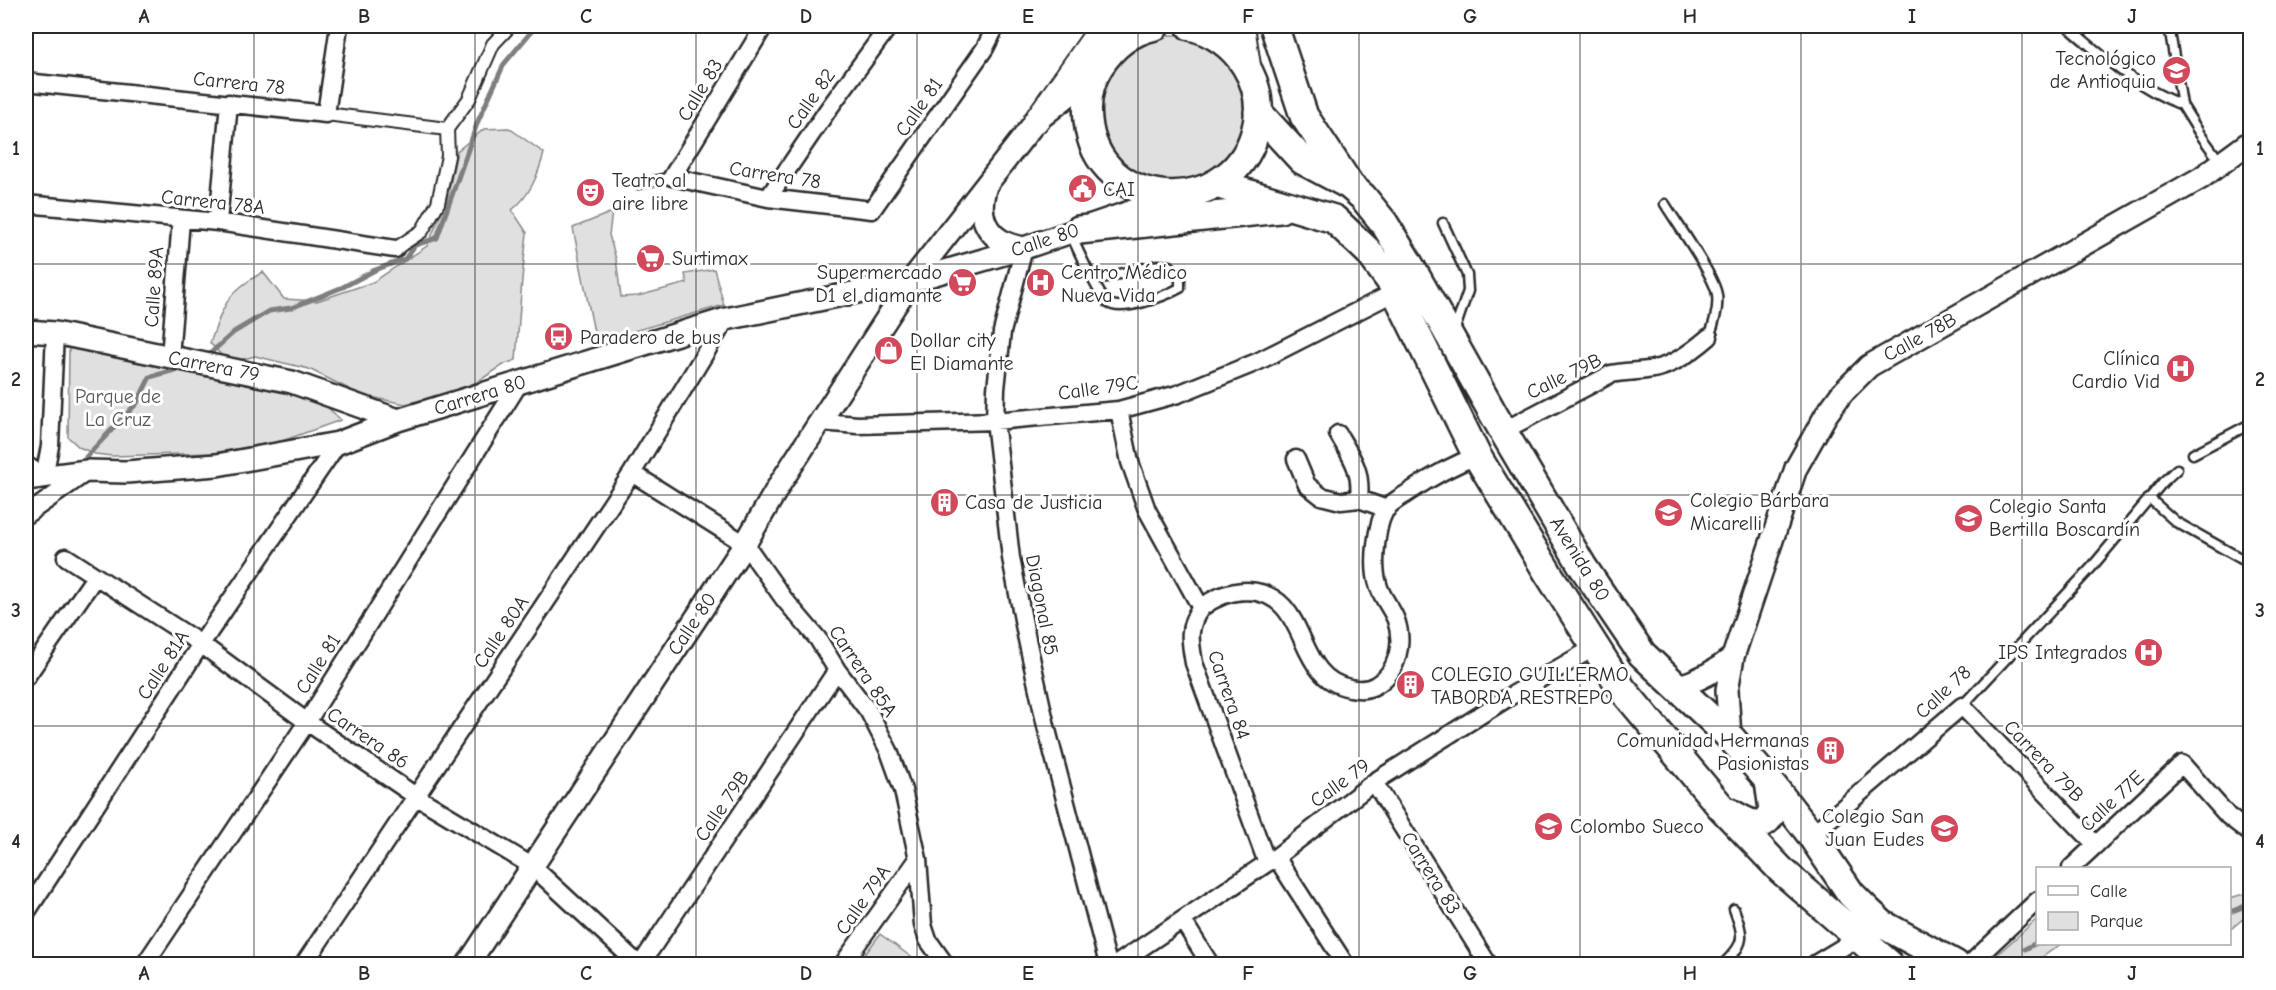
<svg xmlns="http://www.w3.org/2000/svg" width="2276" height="990" viewBox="0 0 2276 990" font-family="'Comic Neue',sans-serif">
<rect width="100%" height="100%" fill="#fff"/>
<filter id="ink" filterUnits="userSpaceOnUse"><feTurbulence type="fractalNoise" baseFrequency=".0167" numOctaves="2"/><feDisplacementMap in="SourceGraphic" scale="12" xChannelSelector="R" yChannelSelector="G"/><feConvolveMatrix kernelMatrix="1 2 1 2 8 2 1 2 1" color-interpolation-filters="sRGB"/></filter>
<g filter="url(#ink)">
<path fill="#e0e0e0" stroke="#868686" stroke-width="1.5" d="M1098 109a74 74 0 1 1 148 0a74 74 0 1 1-148 0Z
M509,128L544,153C538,175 530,196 512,210L527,233L522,279L516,360L505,364L477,382L453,392L405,404L361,395L309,369L255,356L229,363L210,343C225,303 225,294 263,272L284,299L317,301L373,282L427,246L447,200L457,151L484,129Z
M612,212L609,235L616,259L621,297L638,296L687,283L685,274L714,269L724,305L596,342L573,228Z
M69,348L300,396L324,404L341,420L282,441L212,453L112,456L95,454L79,447L68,437Z
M2250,892V913L2232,928L2230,926V898Z
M2037,919L2038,944H2061L2032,964H2019L1992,959Z
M880,934L918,962L916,964H858Z"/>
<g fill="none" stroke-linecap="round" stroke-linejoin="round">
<path stroke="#7e7e7e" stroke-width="5" d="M204,359L234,332L269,311L291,308L343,287L375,270L405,259L415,245L437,238L478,121L504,64L536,26
M86,457L137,403L150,377L185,367
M2230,912L2250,904
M2025,949L2038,942"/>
<defs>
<path id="service" d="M2067,26C2102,56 2137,88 2182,105
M2169,26L2182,105L2200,134L2221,163
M638,184L672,177
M1665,204C1677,224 1714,275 1717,295C1719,309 1714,324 1709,337
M1443,223L1467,275L1468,291L1454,332
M1070,233C1076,246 1099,297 1108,303C1122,313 1167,295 1180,288V276L1170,266L1157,265L1094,280
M2193,454L2250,424
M2149,498L2176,522L2247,562
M1962,706L2091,568L2163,482L2177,469
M1723,964C1746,943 1744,937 1734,909"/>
<path id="pedestrian" d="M326,114L447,129
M395,249L422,231L438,203L448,156L447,129L469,99L493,44L510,26"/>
<path id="minor" d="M764,26L672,177L768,198L872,210L985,48L996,26
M26,82L326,114L339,26
M768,198L827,111L889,26
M26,204L218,222L395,249
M218,222L229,103
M1024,248L1002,332L996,389L995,421L1011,558L1026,635L1046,726L1108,964
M170,357L181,220
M1119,410L1130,462L1147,510L1201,608C1187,626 1190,641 1194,663L1267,863
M820,422L858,425L995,421L1119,410L1178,394L1257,362L1395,292
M1503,431L1611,374C1625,371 1639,372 1653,369C1673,366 1694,350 1709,337
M1338,434C1352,458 1362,470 1359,499
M1296,459L1307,485L1321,496L1341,501L1359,499L1387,509
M26,465L44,477L50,446L55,333
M632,473L745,544L784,599L818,639L837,670L869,712L889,751L903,790L918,859L923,925L928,940L945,964
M26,515L87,472
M66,557L201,644L307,722L417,797L532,866L638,964
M1201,608C1215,597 1229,591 1247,591C1312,593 1292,678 1350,688C1359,690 1368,690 1376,685C1398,672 1404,643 1396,620C1391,607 1381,597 1378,584C1372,566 1376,522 1387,508C1393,501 1402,497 1409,492C1431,477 1452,465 1477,456
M26,677L95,577
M1374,782L1488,964
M1811,835L1962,706L2096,845
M1276,857L1345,964
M2071,868L2182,764L2228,816L2250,833
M26,913L201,644L338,443
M1183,921L1210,964
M145,964L307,722L520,382
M304,964L632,473L726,319
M641,964L837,670
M843,964L918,859
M1117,964L1276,857L1374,782L1509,697L1595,647
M1815,964L1858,938
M1970,964L2038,900"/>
<path id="tertiary" d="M986,186C975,219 989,243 1024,248
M26,331L55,333L292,382L398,420
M26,479L87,471L126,472L217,465L338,443L398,420L726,319L911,281L1024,248L1177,196
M1676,687C1698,681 1715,672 1733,657
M1730,737L1727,690L1733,657L1796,468L1826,415L1842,393L1869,366L2201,178L2250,142
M468,964L745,544L781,482L911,281L1036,121L1094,75"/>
<path id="secondary" d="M1242,26L1249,72
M1036,121L1103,26"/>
<path id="primary" d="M1155,26C1131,31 1112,46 1099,67C1089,83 1086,101 1088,120C1096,212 1229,222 1255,133C1269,85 1237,37 1190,26
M1274,26L1304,116L1349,184
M1258,112L1302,160L1349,185L1363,197L1384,223L1408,262L1503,431L1583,567L1642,654L1730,737L1769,781L1811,835L1851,894L1867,910L1882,924L1955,964
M1216,184L1334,219L1369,252L1391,282L1477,456L1548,573L1622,689L1721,807L1781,870L1889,964
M1079,230L1280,209
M1729,812C1746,822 1763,834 1773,810L1769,781"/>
</defs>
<use href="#service" stroke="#2b2b2b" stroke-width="13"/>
<use href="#pedestrian" stroke="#2b2b2b" stroke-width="16"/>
<use href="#minor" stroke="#2b2b2b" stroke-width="21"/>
<use href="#tertiary" stroke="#2b2b2b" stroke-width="26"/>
<use href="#secondary" stroke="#2b2b2b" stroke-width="28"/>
<use href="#primary" stroke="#2b2b2b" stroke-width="32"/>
<use href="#service" stroke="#fff" stroke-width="8"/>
<use href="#pedestrian" stroke="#fff" stroke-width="12"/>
<use href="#minor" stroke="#fff" stroke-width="16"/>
<use href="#tertiary" stroke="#fff" stroke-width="21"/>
<use href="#secondary" stroke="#fff" stroke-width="24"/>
<use href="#primary" stroke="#fff" stroke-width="27"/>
</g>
</g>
<path fill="none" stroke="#2b2b2b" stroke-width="1.5" stroke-opacity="0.55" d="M254,26V964M475,26V964M696,26V964M917,26V964M1138,26V964M1359,26V964M1580,26V964M1801,26V964M2022,26V964M26,264H2250M26,495H2250M26,726H2250"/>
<defs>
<symbol id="university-disc" viewBox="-11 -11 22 22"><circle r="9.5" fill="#d1495b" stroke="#fff"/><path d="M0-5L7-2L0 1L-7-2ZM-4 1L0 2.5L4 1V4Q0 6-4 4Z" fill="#fff"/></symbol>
<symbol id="civic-disc" viewBox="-11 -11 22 22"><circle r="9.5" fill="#d1495b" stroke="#fff"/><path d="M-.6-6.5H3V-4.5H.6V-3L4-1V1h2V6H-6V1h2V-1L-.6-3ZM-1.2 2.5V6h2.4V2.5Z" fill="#fff"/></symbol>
<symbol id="theatre-disc" viewBox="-11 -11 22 22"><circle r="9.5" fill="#d1495b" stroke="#fff"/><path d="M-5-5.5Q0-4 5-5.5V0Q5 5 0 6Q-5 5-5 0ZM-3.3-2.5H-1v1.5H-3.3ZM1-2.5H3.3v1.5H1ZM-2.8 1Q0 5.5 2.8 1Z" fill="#fff"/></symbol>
<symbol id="supermarket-disc" viewBox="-11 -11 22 22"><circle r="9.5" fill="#d1495b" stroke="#fff"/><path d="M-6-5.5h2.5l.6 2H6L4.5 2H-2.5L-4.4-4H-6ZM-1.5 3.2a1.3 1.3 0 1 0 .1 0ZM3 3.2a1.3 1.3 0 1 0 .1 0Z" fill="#fff"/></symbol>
<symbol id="hospital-disc" viewBox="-11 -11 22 22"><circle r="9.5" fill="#d1495b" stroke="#fff"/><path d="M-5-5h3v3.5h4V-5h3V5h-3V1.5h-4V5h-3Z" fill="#fff"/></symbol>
<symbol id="bus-disc" viewBox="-11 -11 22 22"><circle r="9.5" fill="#d1495b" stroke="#fff"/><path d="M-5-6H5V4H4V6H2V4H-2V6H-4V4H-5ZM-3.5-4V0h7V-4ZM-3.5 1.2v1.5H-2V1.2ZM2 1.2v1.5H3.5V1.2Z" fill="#fff"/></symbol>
<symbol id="shop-disc" viewBox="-11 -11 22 22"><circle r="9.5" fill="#d1495b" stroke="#fff"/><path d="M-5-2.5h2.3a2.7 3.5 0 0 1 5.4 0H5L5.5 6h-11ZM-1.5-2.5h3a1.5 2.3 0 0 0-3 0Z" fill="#fff"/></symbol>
<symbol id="building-disc" viewBox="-11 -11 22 22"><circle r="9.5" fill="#d1495b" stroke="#fff"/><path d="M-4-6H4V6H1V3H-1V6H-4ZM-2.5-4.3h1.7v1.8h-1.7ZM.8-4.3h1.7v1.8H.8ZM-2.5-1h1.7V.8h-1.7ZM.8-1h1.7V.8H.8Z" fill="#fff"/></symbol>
<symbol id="school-disc" viewBox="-11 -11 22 22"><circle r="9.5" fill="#d1495b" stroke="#fff"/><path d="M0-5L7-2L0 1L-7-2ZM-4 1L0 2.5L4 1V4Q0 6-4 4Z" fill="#fff"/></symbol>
</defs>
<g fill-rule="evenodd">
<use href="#university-disc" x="2160" y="54" width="33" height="33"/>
<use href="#civic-disc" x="1066" y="172" width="33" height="33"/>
<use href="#theatre-disc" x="574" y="176" width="33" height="33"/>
<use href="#supermarket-disc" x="634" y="242" width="33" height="33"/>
<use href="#supermarket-disc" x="946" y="266" width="33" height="33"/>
<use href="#hospital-disc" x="1024" y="266" width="33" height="33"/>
<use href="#bus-disc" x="542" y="320" width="33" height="33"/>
<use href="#shop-disc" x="872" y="334" width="33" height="33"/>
<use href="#hospital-disc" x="2164" y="352" width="33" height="33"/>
<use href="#building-disc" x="928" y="486" width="33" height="33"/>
<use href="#school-disc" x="1652" y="496" width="33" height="33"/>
<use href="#school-disc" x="1952" y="502" width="33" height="33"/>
<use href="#hospital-disc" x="2132" y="636" width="33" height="33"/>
<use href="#building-disc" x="1394" y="668" width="33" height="33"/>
<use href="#building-disc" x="1814" y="734" width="33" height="33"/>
<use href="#school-disc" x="1532" y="810" width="33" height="33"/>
<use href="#school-disc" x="1928" y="812" width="33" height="33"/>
</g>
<g text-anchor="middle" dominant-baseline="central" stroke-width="6" stroke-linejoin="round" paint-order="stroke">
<g font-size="20" fill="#2b2b2b" stroke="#fff" text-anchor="start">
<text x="2156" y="58" text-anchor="end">Tecnológico<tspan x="2156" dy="23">de Antioquia</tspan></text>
<text x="612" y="180">Teatro al<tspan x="612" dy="23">aire libre</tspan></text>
<text x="1103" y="189">CAI</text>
<text x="672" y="258">Surtimax</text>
<text x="942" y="272" text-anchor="end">Supermercado<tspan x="942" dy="23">D1 el diamante</tspan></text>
<text x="1061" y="272">Centro Médico<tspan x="1061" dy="23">Nueva Vida</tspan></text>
<text x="580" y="337">Paradero de bus</text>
<text x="910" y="340">Dollar city<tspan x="910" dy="23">El Diamante</tspan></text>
<text x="2160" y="358" text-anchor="end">Clínica<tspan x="2160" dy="23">Cardio Vid</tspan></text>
<text x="1690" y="500">Colegio Bárbara<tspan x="1690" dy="23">Micarelli</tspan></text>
<text x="965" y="502">Casa de Justicia</text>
<text x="1989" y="506">Colegio Santa<tspan x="1989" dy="23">Bertilla Boscardín</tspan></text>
<text x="2127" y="652" text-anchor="end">IPS Integrados</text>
<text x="1431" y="674">COLEGIO GUILLERMO<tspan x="1431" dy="23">TABORDA RESTREPO</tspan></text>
<text x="1809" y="740" text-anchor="end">Comunidad Hermanas<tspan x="1809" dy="23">Pasionistas</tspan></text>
<text x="1924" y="816" text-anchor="end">Colegio San<tspan x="1924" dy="23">Juan Eudes</tspan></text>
<text x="1570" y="826">Colombo Sueco</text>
</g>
<g font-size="20" fill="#2b2b2b" stroke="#fff">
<text transform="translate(239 83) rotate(6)">Carrera 78</text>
<text transform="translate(700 90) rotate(-59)">Calle 83</text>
<text transform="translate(811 99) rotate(-55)">Calle 82</text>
<text transform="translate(919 107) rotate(-55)">Calle 81</text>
<text transform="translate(775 175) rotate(9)">Carrera 78</text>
<text transform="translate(213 202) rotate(6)">Carrera 78A</text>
<text transform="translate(1045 240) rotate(-18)">Calle 80</text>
<text transform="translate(154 287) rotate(-86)">Calle 89A</text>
<text transform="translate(1920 337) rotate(-29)">Calle 78B</text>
<text transform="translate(214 366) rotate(11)">Carrera 79</text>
<text transform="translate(1564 376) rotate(-26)">Calle 79B</text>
<text transform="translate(1098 388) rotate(-8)">Calle 79C</text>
<text transform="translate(480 395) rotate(-17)">Carrera 80</text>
<text transform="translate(1580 559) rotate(58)">Avenida 80</text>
<text transform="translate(1042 605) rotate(79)">Diagonal 85</text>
<text transform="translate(692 624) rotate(-56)">Calle 80</text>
<text transform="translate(501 632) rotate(-56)">Calle 80A</text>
<text transform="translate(318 664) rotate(-58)">Calle 81</text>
<text transform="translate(163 665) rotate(-57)">Calle 81A</text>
<text transform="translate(863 671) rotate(56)">Carrera 85A</text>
<text transform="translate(1943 692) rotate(-43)">Calle 78</text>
<text transform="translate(1229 695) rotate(71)">Carrera 84</text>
<text transform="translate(368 738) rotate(34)">Carrera 86</text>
<text transform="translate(2044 761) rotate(46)">Carrera 79B</text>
<text transform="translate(1340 783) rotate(-36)">Calle 79</text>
<text transform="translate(2112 801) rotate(-43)">Calle 77E</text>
<text transform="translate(722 806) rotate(-56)">Calle 79B</text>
<text transform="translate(1431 873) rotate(58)">Carrera 83</text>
<text transform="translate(863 900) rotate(-55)">Calle 79A</text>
</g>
<g font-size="20" fill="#585858" stroke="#fff">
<text x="118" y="396">Parque de<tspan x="118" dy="23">La Cruz</tspan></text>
</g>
</g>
<rect width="2276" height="990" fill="none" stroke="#fff" stroke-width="66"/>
<rect x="2036" y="867" width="195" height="78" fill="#ffffff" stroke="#aaaaaa" stroke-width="1.5"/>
<rect x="2048" y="886" width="30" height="9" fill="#ffffff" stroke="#aaaaaa" stroke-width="1.5"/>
<text x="2090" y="897" font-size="18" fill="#2b2b2b">Calle</text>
<rect x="2048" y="912" width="30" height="18" fill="#e0e0e0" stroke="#aaaaaa" stroke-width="1.5"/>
<text x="2090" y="927" font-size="18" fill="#2b2b2b">Parque</text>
<rect x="33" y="33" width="2210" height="924" fill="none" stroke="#2b2b2b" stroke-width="2"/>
<g font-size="20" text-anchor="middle" font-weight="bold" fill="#2b2b2b">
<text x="144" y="23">A</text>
<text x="364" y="23">B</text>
<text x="586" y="23">C</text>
<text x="806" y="23">D</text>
<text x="1028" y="23">E</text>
<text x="1248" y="23">F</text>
<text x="1470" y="23">G</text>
<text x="1690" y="23">H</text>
<text x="1912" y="23">I</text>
<text x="2132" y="23">J</text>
<text x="16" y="155">1</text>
<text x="2260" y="155">1</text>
<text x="16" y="386">2</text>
<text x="2260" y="386">2</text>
<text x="16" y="617">3</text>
<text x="2260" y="617">3</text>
<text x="16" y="848">4</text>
<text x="2260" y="848">4</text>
<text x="144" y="980">A</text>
<text x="364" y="980">B</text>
<text x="586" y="980">C</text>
<text x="806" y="980">D</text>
<text x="1028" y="980">E</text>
<text x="1248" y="980">F</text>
<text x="1470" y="980">G</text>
<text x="1690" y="980">H</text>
<text x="1912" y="980">I</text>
<text x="2132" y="980">J</text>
</g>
</svg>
